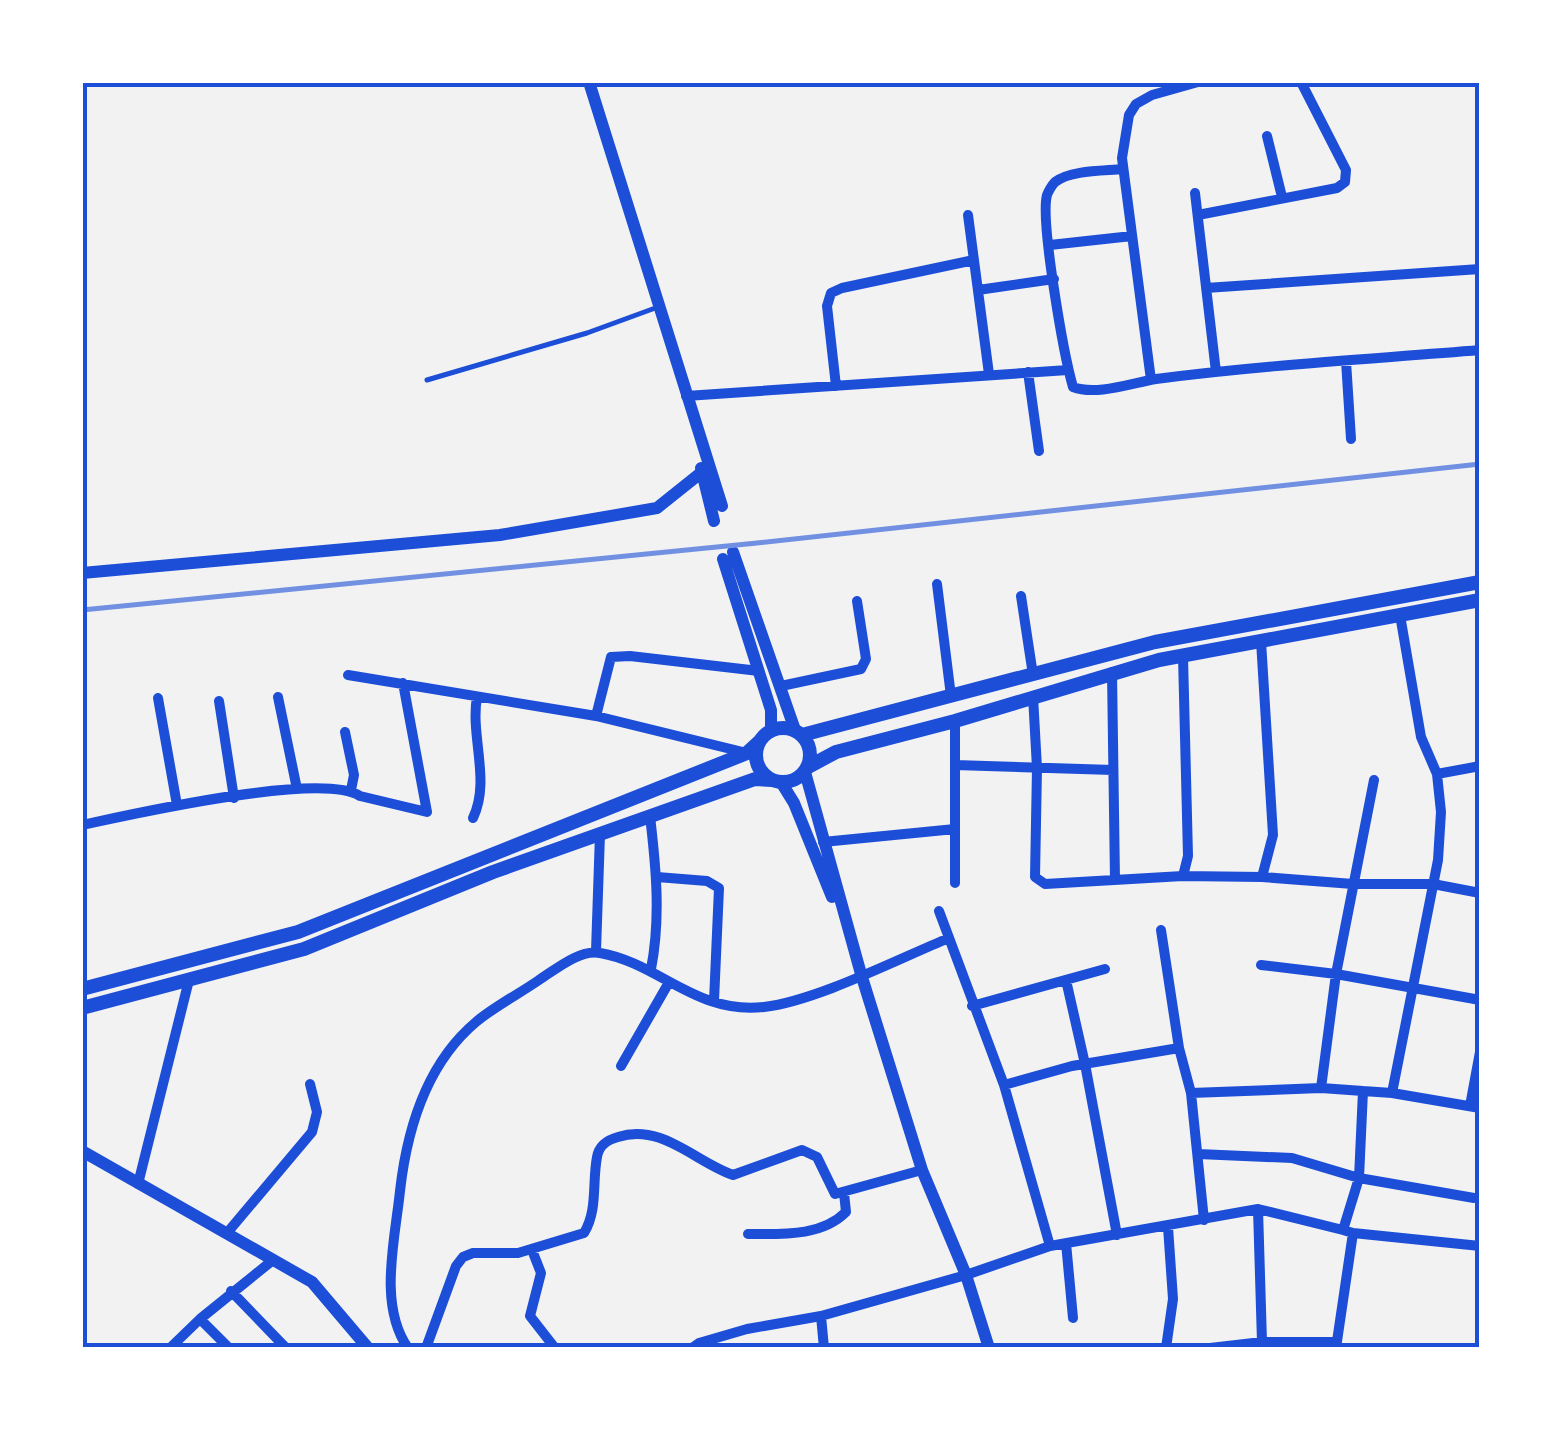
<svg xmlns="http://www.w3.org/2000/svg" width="1562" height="1430" viewBox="0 0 1562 1430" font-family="Ubuntu,sans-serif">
<rect width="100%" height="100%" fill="#f2f2f2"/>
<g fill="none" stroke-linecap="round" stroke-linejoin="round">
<path stroke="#1d4ed8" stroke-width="5" d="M427,380L587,333L658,307"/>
<path stroke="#1d4ed8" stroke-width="10" d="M1267,136L1282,197
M1123,169C1104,171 1071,170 1055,182C1052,185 1048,192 1047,195C1040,221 1064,356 1073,387C1096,396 1132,383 1156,379C1263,365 1372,359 1480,350
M1195,193L1216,372
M968,215L989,374
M1198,215L1337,188L1345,182L1346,170L1301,82
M1050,245L1132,236
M1206,288L1480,269
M978,290L1054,279
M1346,361L1351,439
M1028,372L1039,451
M1151,380L1122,158L1129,115L1136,104L1152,95L1198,82
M836,386L827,306L831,293L842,288L974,260
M686,396L1068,370
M937,584L951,696
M1021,596L1033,675
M1261,641L1273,835L1262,877
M1112,672L1115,880
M348,675L596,716L747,753
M781,686L861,669L866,659L857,601
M1033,696L1037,768L1035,877L1045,884L1183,876L1262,877L1353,884H1433L1480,893
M278,697L297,789
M158,698L177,805
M219,701L234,798
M596,716L611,657L630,656L759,671
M345,732L354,775L351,790
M955,765L1113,770
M1437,774L1480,766
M650,816C656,867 661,918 651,969
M473,818C491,781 470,736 477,697
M82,825C133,814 321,771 360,796L427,812L403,683
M823,842L955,829
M1183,876L1188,856L1183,656
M657,877L707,881L719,888L714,1001
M955,883V721
M939,911L1004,1085L1050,1246
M1161,930L1179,1048L1191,1093L1204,1220
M596,951L600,834
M1261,965L1336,974L1480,1000
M1066,980L1085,1064L1117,1235
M972,1006L1105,969
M621,1066L668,984
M1004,1085L1072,1066L1179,1048
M1321,1088L1336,974L1374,780
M1191,1093L1321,1088L1363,1091
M1392,1093L1480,1108
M1470,1106L1480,1052
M1198,1154L1292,1158L1359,1178L1474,1198
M138,1184L189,980
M1258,1209L1262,1342
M227,1233L312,1132L317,1112L310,1084
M1353,1233L1480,1246
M748,1234C781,1234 821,1237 846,1212L844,1193
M1066,1243L1073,1318
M532,1250L541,1273L530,1316L555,1348
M231,1291L286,1348
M821,1316L824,1348
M170,1348L200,1319
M229,1348L200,1319L273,1260
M408,1348C378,1305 395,1240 400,1191C407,1129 426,1064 476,1022C495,1006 519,994 539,980C556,969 580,949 600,953C659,963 696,1015 764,1007C816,1001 898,959 949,938
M426,1348L456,1266L463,1257L473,1253H518L584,1233C598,1210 592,1183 597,1157C599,1145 607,1140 618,1137C662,1123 695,1162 733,1175L802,1150L817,1157L835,1194L922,1170
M692,1348L699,1343L747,1329L821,1316L966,1275L1050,1246L1258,1209L1343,1230
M1166,1348L1173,1299L1168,1227
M1210,1348L1262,1342H1337
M1336,1348L1353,1233L1343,1230L1359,1178L1363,1091L1392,1093L1438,860L1441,812L1437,774L1421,737L1400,615"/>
<path stroke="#1d4ed8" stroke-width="12" d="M589,82L722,506
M701,468L714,521
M733,552L795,730
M723,559L771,710V730
M82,573L500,535L657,508L702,472
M805,772L861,974L922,1170L966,1275L989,1348
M781,782L794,803L832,897
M82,1151L312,1282L368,1348"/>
<path stroke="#1d4ed8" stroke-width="14" d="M756 755a27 27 0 1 1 54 0a27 27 0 1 1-54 0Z
M802,735L1155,642L1480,582
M808,767L836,752L955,721L1159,660L1480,600
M82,989L298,932L747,753L759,742
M82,1008L304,949L493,872L755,779L772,780"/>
<path stroke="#7290e2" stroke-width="5" d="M82,610L757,543L1480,464"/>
</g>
<rect width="1562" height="1430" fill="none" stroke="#ffffff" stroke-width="170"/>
<rect x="85" y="85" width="1392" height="1260" fill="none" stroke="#1d4ed8" stroke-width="4"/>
</svg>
